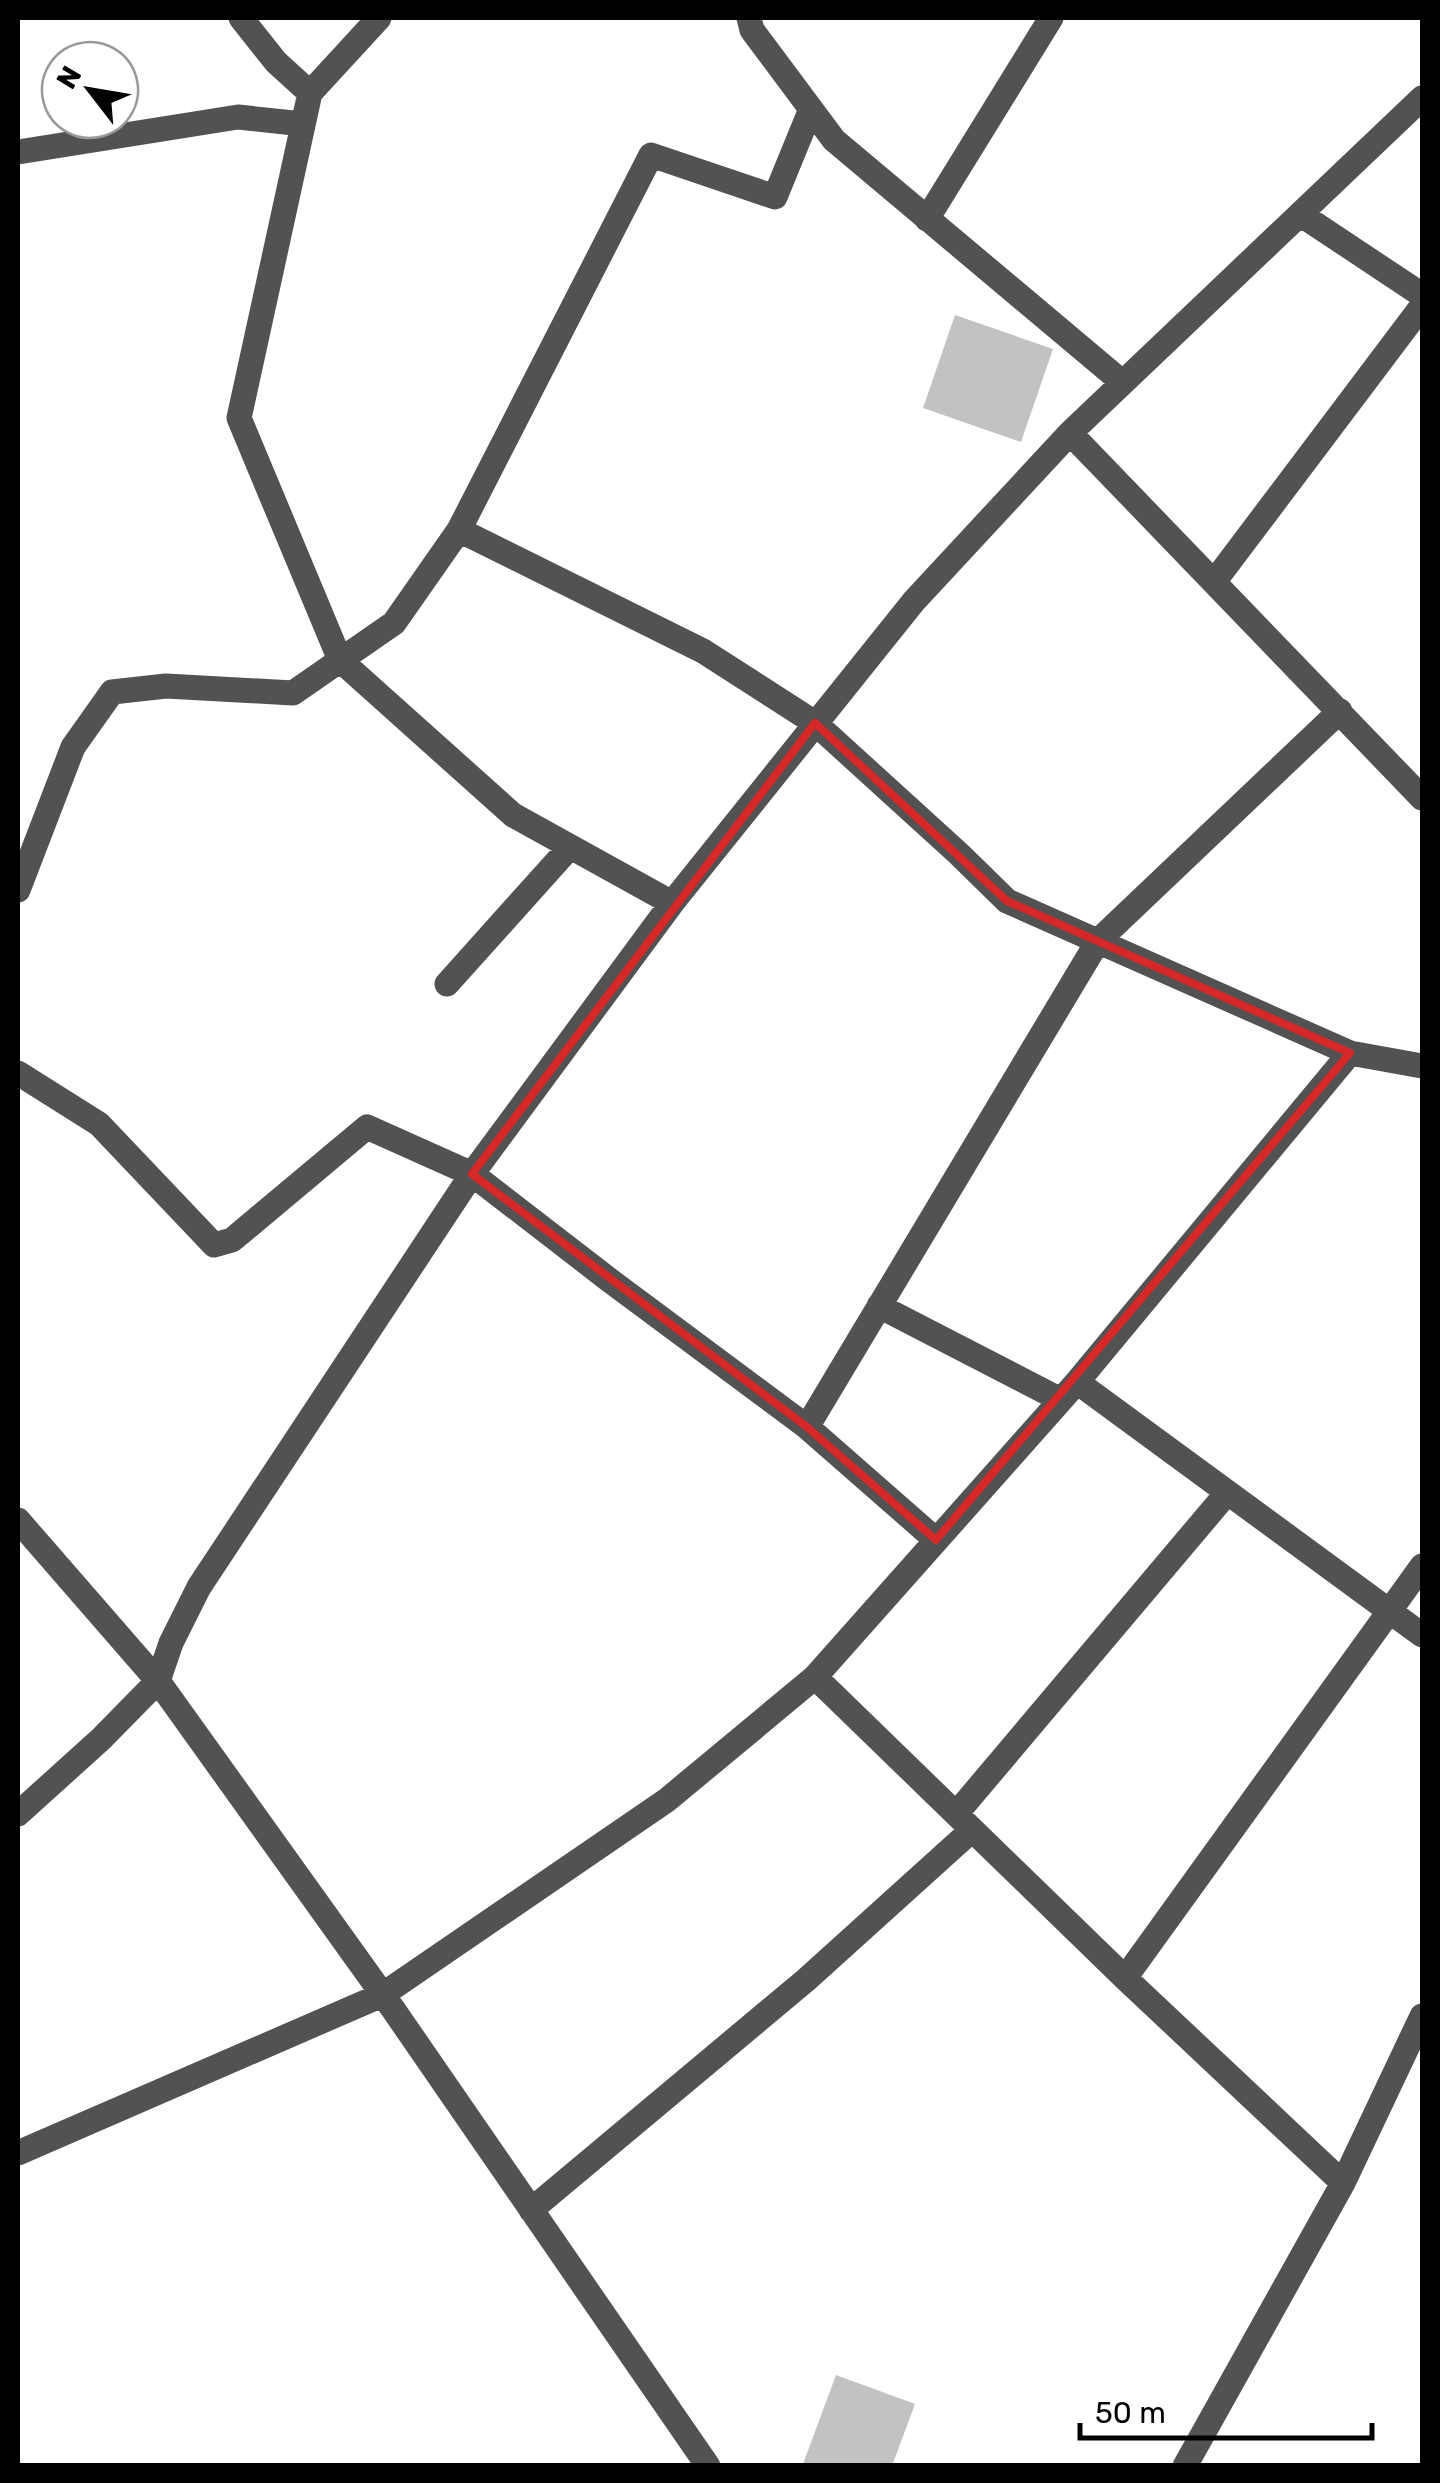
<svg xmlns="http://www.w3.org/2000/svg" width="1440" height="2483" viewBox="0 0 1440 2483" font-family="Rubik,sans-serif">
<rect width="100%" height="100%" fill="#fff"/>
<path fill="#c2c2c2" d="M955,315L1053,349L1021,442L923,408Z
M836,2375L915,2404L892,2466L803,2464Z"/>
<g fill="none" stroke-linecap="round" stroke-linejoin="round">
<path stroke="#525252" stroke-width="25" d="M241,18L276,62L310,93
M379,18L310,93L239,418L340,660L513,815L672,903
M749,18L752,30L834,140L1122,382
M18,152L238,117L303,124
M1300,214L1422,295
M927,219L1051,18
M1070,433L1422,798
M459,530L703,651L815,723L959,854L1007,901L1350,1053
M1214,582L1422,306
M18,890L73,747L112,692L166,686L293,693L394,623L459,530L651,155L775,197L811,109
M447,984L570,847
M18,1073L99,1124L214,1245L232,1240L367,1127L472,1174L608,1279L807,1427L936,1540
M879,1306L1061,1400
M1077,1382L1422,1635
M807,1427L1098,941L1340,711
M18,1520L158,1681L393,2009L708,2466
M815,1677L1125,1978L1343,2183
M18,1814L101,1739L158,1681L171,1643L199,1587L472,1174L672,903L914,601L1070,433L1422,98
M956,1814L1227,1493
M1125,1978L1422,1566
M18,2153L382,1995L667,1800L815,1677L1077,1382L1350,1053L1422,1066
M531,2210L806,1980L972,1830
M1185,2466L1343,2183L1422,2016"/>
</g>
<path fill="none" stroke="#d62828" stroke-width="8" stroke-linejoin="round" d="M815,723L1007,901L1350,1053L936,1540L807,1427L472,1174Z"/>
<rect width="1440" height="2483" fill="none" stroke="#000000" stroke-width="40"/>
<g transform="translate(90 90) rotate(301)"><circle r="48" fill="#ffffff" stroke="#999999" stroke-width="2.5"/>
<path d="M0-8L18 38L0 25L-18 38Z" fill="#000000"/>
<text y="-15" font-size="28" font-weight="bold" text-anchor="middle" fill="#000000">N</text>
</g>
<path d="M1080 2423v15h292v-15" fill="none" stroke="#000000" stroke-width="5"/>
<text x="1095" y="2423" font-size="30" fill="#000000" stroke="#ffffff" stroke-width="8" paint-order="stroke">50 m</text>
</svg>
